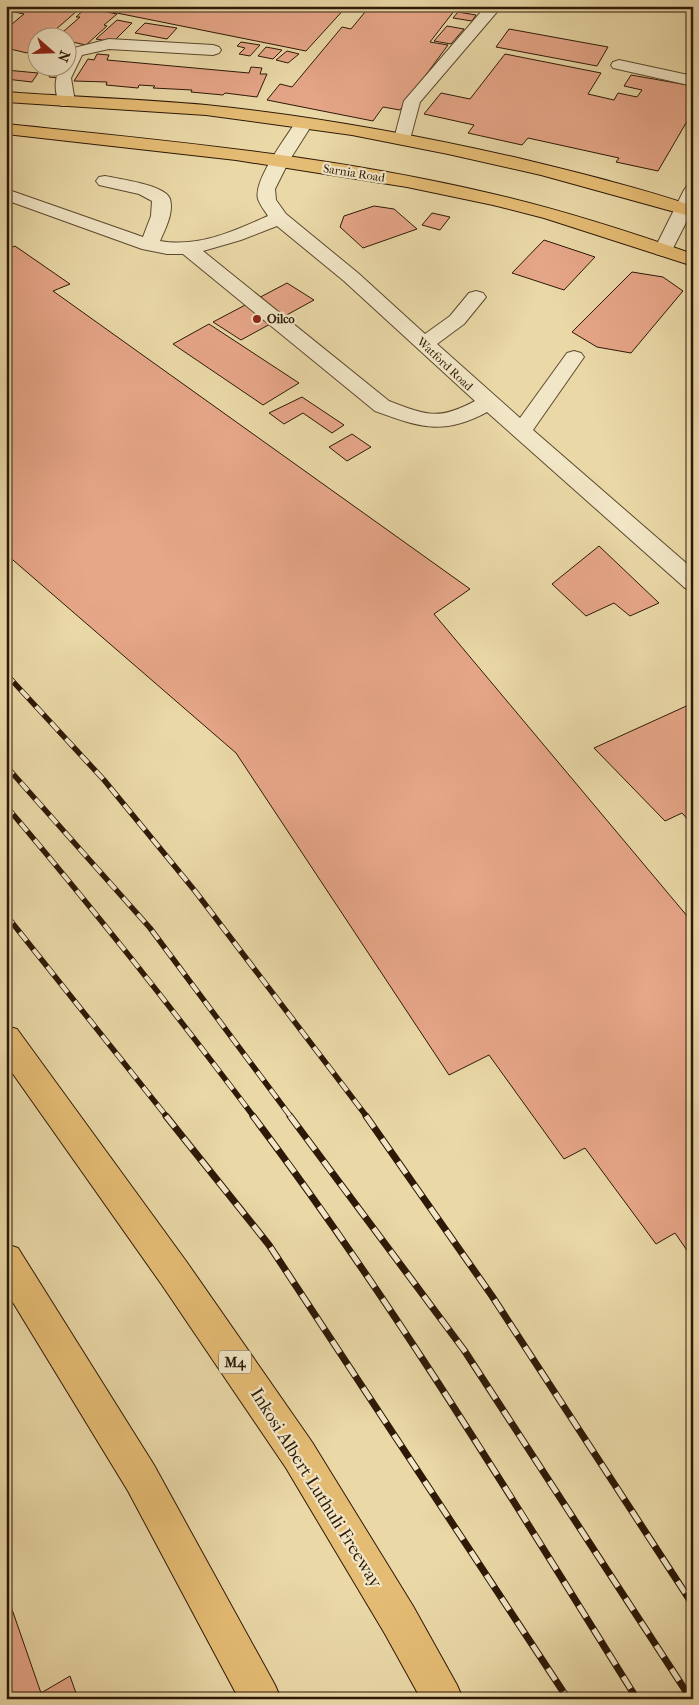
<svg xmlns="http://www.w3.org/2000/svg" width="699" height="1705" viewBox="0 0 699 1705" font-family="'IM FELL French Canon',serif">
<rect width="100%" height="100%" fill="#ead8a7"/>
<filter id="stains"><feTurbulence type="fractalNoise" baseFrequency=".004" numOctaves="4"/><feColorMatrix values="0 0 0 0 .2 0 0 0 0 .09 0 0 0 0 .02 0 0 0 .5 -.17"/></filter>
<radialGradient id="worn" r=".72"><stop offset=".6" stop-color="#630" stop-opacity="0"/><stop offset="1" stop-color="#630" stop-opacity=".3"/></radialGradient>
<path fill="#e6a688" stroke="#2d1907" d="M15,6L29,9L33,6H58L78,10L46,38H38V44L27,53L6,48V29L24,14L9,11Z
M82,6H347L306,51Z
M370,6H458L430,42L448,45L400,110L383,107L373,121L267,100L280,84L292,87L342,27L351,29Z
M86,8L117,14L104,25L107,26L86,45L68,41V38H56L80,17H76Z
M458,12L476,15L472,21L453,18Z
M117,20L132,23L113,42L96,39Z
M145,23L177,28L167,39L135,33Z
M447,26L464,29L451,44L434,41Z
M509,29L608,47L597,66L496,47Z
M241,42L260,45L250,56L239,54L245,48L237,46Z
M266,47L282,50L273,59L258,56Z
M287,51L299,54L288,63L276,60Z
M97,54L109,55L107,60L249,73L251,67L262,68L260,74H267L257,97L225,93L223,95L191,92L192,90L153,88L155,86L139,85L138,88L106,85L107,82L74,81L88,59L94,60Z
M505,54L601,73L588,94L614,100L618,93L637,97L642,90L624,86L631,75L693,86V111L658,171L616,162L619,158L528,138L522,145L468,133L474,125L424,114L441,93L470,99Z
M54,68H63L59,78L49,77Z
M6,70L38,73L32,82L6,79Z
M374,206L394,209L417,229L363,248L340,227L344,216Z
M432,213L450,217L440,230L422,225Z
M544,240L595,257L564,290L512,273Z
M15,246L70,284L53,291L470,589L434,614L693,923V1259L675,1233L656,1244L585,1148L564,1159L489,1055L449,1075L236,753L6,554V250Z
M632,272L663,277L683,291L631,353L597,347L572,332Z
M287,283L314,300L241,340L213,322Z
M209,324L299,383L263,405L173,344Z
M302,397L344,425L332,433L303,413L284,424L269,413Z
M352,434L371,447L347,461L329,447Z
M599,546L659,603L630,616L614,603L586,616L552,584Z
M693,703V825L682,813L665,821L594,748Z
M6,1592L41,1693L70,1676L78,1699H6Z"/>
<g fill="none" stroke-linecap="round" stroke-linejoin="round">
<defs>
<path id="minor" d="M486,6H502L420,102L409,143L403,144L397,143L394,139L404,101Z
M109,39L213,45L219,47L221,50L219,53L213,55L109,49L82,55L71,78L75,102L73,106H61C54,94 54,79 60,68H68V53L70,49Z
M619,60L693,76V86L613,68L611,65L613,62Z
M304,118L310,119L313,123L289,161L275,189L276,200L286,214L358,273L425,334L450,316L469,293L476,291L483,293L486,297L464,324L437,344L520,418L567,353L574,351L581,353L584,357L533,430L693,569V590L685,588L487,412C443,436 419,427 375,411L183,254H167L142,249L6,200V189L143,237L151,216L152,201L139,194L99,185L96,181L99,177L105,176C119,179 166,185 170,199C174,213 165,229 160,241C198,248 234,231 268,216C265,211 260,205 258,199C253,181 285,139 295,123L298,119ZM277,226L344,281L475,401C438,421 426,415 389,401L203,251L241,240Z
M693,185V209L672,250L670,254L663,256L656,254L654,250L684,190L687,186Z"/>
<path id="major" d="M6,92C73,97 139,99 206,105C312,116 418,135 522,159C579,173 637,187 693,206V217L541,175L448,154L352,135L206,115L6,102Z
M6,124C169,141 333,156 493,194C561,210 627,231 693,254V266L544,218L493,205L407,187L236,160L6,134Z"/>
<path id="highway" d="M6,1026L17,1029L186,1261L312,1442L413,1606L457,1685L463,1699H421L385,1634L286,1468L162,1285L6,1064Z
M6,1244L18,1248L154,1465L275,1685L281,1699H239L128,1491L6,1291Z"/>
</defs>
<use href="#minor" stroke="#5c492f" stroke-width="2"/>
<use href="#major" stroke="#2d1907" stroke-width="2"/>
<use href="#highway" stroke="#2d1907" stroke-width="2"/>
<use href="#minor" fill="#f1e6c6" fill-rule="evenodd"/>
<use href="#major" fill="#e5bc74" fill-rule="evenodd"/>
<use href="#highway" fill="#e5bc74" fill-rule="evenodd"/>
<defs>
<path id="rail-far1" d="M6,674L104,780L195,891L367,1117
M6,766L150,928L291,1117
M6,806C92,907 174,1011 254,1117
M6,915L167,1117"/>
<path id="rail" d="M166,1116L269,1245L568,1699
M253,1116C393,1302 514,1502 637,1699
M290,1116L464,1350L691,1699
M366,1116L492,1296L693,1605"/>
</defs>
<use href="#rail-far1" stroke="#2d1907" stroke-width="5.5"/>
<use href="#rail" stroke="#2d1907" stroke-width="7"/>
<use href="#rail-far1" stroke="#f1e6c6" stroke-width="4" stroke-dasharray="11" stroke-linecap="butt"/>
<use href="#rail" stroke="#f1e6c6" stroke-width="5" stroke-dasharray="14" stroke-linecap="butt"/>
</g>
<circle fill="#8f2418" stroke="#f1e6c6" stroke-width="2" cx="257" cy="319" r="5"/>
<g text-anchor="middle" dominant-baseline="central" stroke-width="4.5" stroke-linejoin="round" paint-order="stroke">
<g font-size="12" fill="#2d1907" stroke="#f1e6c6">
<text transform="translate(354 173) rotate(9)">Sarnia Road</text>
<text transform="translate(445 364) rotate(43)">Watford Road</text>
</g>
<g font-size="12" font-weight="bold" fill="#2d1907" stroke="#f1e6c6" text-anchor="start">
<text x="267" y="319">Oilco</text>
</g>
<rect fill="#f1e6c6" stroke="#685640" stroke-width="1" x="219" y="1350.5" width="32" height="23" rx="4"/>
<g font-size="14" font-weight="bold" fill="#2d1907">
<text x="235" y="1362">M4</text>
</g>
<g font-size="18" fill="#2d1907" stroke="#f1e6c6">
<text transform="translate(316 1488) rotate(58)">Inkosi Albert Luthuli Freeway</text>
</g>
</g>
<rect width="699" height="1705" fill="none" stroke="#ead8a7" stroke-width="25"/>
<rect x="8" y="8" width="684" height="1690" fill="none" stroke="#2d1907" stroke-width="2.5"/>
<rect x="12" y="12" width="674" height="1680" fill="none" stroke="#2d1907"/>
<g transform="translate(52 52) rotate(110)"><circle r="24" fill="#f1e6c6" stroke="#a3947a"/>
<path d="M0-4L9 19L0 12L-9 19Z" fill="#8f2418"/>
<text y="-8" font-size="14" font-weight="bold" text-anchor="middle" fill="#2d1907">N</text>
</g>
<rect width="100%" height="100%" filter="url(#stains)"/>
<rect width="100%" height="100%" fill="url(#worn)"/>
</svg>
